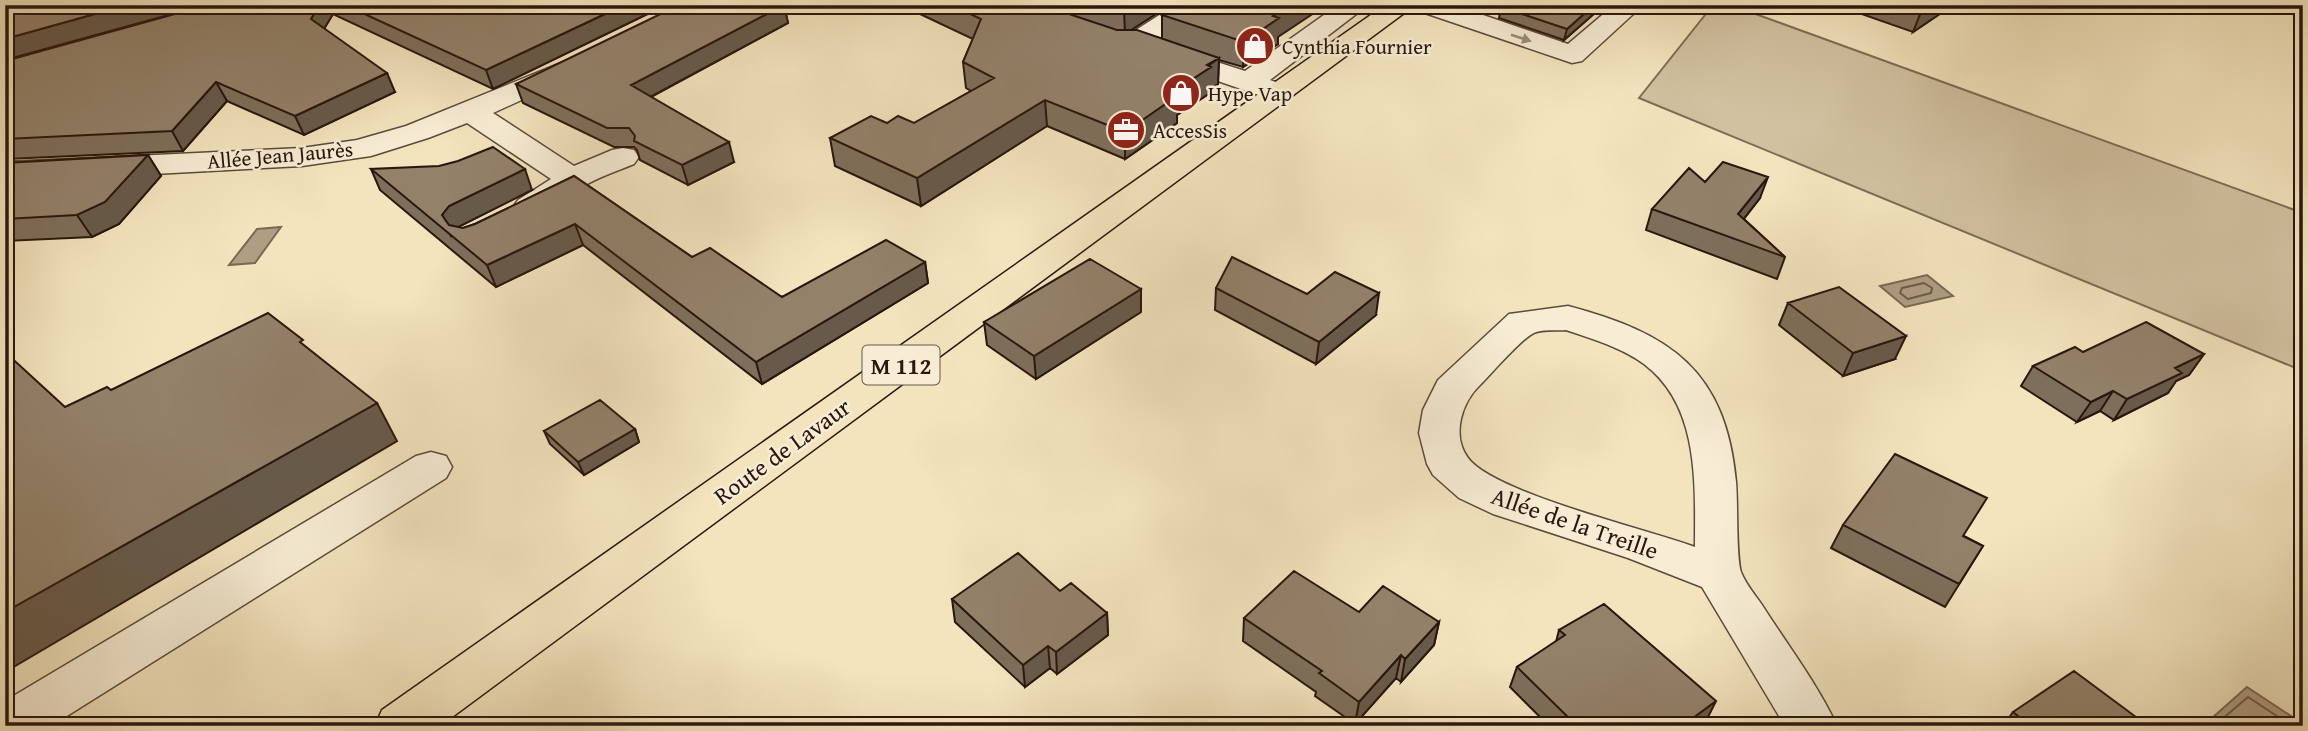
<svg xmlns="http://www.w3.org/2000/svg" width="2308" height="731" viewBox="0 0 2308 731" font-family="'Gentium Book Plus',serif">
<rect width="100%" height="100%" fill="#f3e4be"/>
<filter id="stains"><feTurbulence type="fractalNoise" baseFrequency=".00286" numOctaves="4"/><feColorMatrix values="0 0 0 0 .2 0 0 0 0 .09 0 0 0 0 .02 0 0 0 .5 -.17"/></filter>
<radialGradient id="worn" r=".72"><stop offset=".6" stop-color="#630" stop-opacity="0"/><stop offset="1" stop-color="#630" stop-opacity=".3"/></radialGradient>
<path fill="#d1c1a0" stroke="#7e6c57" stroke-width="2" d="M1713,5H1731L2303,213V371L1639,98Z"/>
<path fill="#af9e82" stroke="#7a6854" stroke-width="2" d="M281,227L255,263L229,265L257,229Z
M1927,275L1953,296L1905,307L1880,286Z
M2247,687L2303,724V726H2203Z"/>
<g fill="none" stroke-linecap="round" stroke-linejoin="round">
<path stroke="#6c5a48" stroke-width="2" d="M1924,283L1932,288L1931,293L1908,299L1900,293L1902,288Z
M2214,726L2248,697L2292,726"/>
<defs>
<path id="minor" d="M1038,5H1068L1060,15L1125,37L1175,5H1206L1202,11L1138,53L1128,55L1036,25L1032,19Z
M1338,5H1368L1270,80L1290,87L1295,93L1290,99L1280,102L1270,99L1160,61L1156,55L1160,49L1170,47L1245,71Z
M1415,5H1454L1568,44L1614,5H1643L1582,61L1572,63L1419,11Z
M566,61L576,63L580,69L576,75L493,113L574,166L612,150L623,148L634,150L639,157L634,164C617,171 598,177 582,187C561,200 546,221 518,214L513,207L518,200L551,179L467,123L428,138L371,156L302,166L5,182V162L302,148L357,140L406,126Z
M1568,306C1670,333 1726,370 1736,482C1738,503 1736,557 1741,572C1746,585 1757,597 1764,608C1789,647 1818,685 1837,726H1785L1702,587L1628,558L1493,514L1459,498L1433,475L1427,464L1419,433L1423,410L1438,380L1509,314ZM1566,330C1592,339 1621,347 1644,364C1700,406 1695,484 1695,547C1646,529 1494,493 1468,458C1451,435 1462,402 1480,385C1490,375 1523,337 1534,333C1542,329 1556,331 1566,330Z
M431,452L446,456L452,467L446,478L51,726H5V701L416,456Z"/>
<path id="major" d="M1385,5H1415L440,726H375L382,710Z"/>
</defs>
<use href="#minor" stroke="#5c4a3a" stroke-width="3"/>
<use href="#major" stroke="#2a160e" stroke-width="3"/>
<use href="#minor" fill="#f7edd5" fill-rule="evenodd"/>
<use href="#major" fill="#f3e4be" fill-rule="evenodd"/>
</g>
<path fill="#7e6f5b" stroke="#2a160e" stroke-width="2" d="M200,5H666L493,89L333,14L324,29L395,92L304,135L227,101L183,151L7,159L5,157V61L182,12Z
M784,5L788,23L651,97L734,162L688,185L640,160L637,150L634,147H614L523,103L516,84Z
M901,5H1042L1064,13V5H1170L1131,30L1162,39V15L1278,37V44L1243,67L1219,60L1218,84L1210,89V93L1177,115V123L1125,159L1047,126L921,206L835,166L830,138L887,123H914L971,91L966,88L963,62L973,39Z
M1504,5H1604L1564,40L1499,18L1501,7Z
M1852,5H1953L1913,32L1850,10Z
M148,155L161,176L119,224L92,237L5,241V163Z
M371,169L532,190L458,227L463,228L475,224L574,176L692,257L782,297L925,262L928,283L762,384L583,245L496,287L380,190Z
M1705,182L1760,198L1744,219L1785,257L1777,279L1646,230L1652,209Z
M1216,288L1307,294L1376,315L1316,364L1215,310Z
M1788,303L1895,359L1843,376L1779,325Z
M1141,312L1036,379L987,345L984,322Z
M2083,352L2204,354L2189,375L2176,381L2168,393L2114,420L2100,411L2077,422L2021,386L2033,366Z
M635,429L639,442L584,475L550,444L544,431Z
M1843,525L1964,536L1983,546L1945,607L1831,548Z
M2303,548V563L2295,558Z
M1060,591L1107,613L1108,635L1057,674L1050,668L1025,687L955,622L952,599Z
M1359,612L1439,622L1434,645L1401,682L1396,678L1355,724L1315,696L1316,692L1243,641L1244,618Z
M1559,630L1706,721L1700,726H1549L1510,687L1517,667L1556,642Z
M2013,712L2148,726H2003Z"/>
<path fill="#675a4a" stroke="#2a160e" stroke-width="2" d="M127,5H192L172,14L5,60V39Z
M319,5H329L333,14L319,37L311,19Z
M624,5H666L493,89L486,70Z
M784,5L788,23L637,104L631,85Z
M1130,5H1170L1125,34L1124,9Z
M1290,5H1326L1278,37V44L1243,67L1244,42L1273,16Z
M1594,5H1604L1564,40L1567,29Z
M1932,5H1953L1913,32L1921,12Z
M1219,58L1218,84L1210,89V93L1177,115V123L1125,159V132L1170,94Z
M387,73L395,92L304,135L295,116Z
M216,82L227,101L183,151L172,131Z
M1045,100L1047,126L921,206L917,178Z
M729,142L734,162L688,185L682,165Z
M148,155L161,176L119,224L92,237L77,215Z
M525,169L532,190L458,227L451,236L442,215L449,206Z
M1768,177L1760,198L1731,235L1738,214Z
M575,224L583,245L496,287L487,265Z
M925,262L928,283L762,384L756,362Z
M1141,289V312L1036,379L1034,356Z
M1379,293L1376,315L1316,364L1319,342Z
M1906,336L1895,359L1843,376L1853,353Z
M2204,354L2189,375L2176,381L2168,393L2114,420L2127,399L2175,368Z
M2113,391L2100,411L2077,422L2091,402Z
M377,403L397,441L5,672V612Z
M635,429L639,442L584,475L578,462Z
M1107,613L1108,635L1057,674L1056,652Z
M1439,622L1434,645L1401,682L1405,659Z
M1048,646L1050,668L1025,687L1023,665Z
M1401,655L1396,678L1355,724L1359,702Z
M1716,701L1706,721L1700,726H1682Z"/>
<path fill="#93816a" stroke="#2a160e" stroke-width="2" d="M10,5H127L5,39V7Z
M200,5H319L311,19L387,73L295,116L216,82L172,131L5,139V61L182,12Z
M345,5H624L486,70Z
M679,5H784L631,85L729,142L682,165L634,141L635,136L629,128H607L516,84Z
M951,5H1042L1117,30H1137L1219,58L1207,65L1211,67L1170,94L1177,96L1125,132L1045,100L917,178L830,138L871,116L887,123L898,116L914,123L994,78L963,62L981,19Z
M1113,5H1130L1124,9Z
M1177,5H1290L1273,16L1279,18L1244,42L1162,15Z
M1504,5H1594L1567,29L1501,7Z
M1902,5H1932L1921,12Z
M493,147L525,169L449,206L442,215L449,225L463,228L475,224L574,176L692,257L710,248L782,297L886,240L925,262L756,362L575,224L487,265L371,169L439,166L458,161Z
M148,155L105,202L77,215L5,219V163Z
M1723,162L1768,177L1738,214L1785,257L1652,209L1689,168L1705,182Z
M1232,257L1307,294L1335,272L1379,293L1319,342L1216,288Z
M1090,259L1141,289L1034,356L984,322Z
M1839,287L1906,336L1853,353L1788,303Z
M268,313L303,340L300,342L377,403L5,612V352L65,407L107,387L111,390Z
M2146,322L2204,354L2175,368L2182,373L2127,399L2113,391L2091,402L2033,366L2075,347L2083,352Z
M600,400L635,429L578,462L544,431Z
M1895,454L1987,498L1963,536L1983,546L1959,584L1843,525Z
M1018,553L1060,591L1071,583L1107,613L1056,652L1048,646L1023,665L952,599Z
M1294,571L1359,612L1383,586L1439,622L1405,659L1401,655L1359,702L1319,673L1322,671L1244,618Z
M1604,604L1716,701L1682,726H1577L1517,667L1565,635L1559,630Z
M2074,671L2148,726H2031L2013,712Z"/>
<defs><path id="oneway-solid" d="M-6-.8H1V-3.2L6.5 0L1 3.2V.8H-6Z" transform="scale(1.75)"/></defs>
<use fill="#9b8c7b" href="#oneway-solid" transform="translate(1521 38) rotate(18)"/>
<defs>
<symbol id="shop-disc" viewBox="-11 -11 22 22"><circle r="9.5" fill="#8f2418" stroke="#f7edd5"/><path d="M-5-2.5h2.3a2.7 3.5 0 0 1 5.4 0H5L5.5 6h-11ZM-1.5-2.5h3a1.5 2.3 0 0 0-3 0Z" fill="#fff"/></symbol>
<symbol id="office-disc" viewBox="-11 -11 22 22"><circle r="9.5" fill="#8f2418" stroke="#f7edd5"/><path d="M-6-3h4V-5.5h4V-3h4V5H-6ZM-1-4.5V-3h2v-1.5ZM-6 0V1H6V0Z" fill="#fff"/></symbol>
</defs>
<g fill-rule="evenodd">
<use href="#shop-disc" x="1233" y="24" width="44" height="44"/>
<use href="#shop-disc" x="1159" y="71" width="44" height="44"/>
<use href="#office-disc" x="1104" y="108" width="44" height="44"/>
</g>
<g text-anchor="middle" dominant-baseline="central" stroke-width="5" stroke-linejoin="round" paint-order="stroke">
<g font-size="21" fill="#2a160e" stroke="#f7edd5" text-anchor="start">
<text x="1282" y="46">Cynthia Fournier</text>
<text x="1208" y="93">Hype Vap</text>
<text x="1153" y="130">AccesSis</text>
</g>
<g font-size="21" fill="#2a160e" stroke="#f7edd5">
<text transform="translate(280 155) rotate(-5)">Allée Jean Jaurès</text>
</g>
<rect fill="#f7edd5" stroke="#68564a" stroke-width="2" x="862.5" y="345.5" width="77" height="39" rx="5"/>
<g font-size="23" font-weight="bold" fill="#2a160e">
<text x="901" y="365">M 112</text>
</g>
<g font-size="24" fill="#2a160e" stroke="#f7edd5">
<text transform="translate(782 451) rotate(-36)">Route de Lavaur</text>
<text transform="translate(1575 523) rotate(19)">Allée de la Treille</text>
</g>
</g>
<rect width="2308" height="731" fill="none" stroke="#f3e4be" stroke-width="28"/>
<rect x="7" y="7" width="2294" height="717" fill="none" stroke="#2a160e" stroke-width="3.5"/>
<rect x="14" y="14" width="2280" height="703" fill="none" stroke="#2a160e" stroke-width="2"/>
<rect width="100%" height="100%" filter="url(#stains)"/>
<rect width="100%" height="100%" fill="url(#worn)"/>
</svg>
